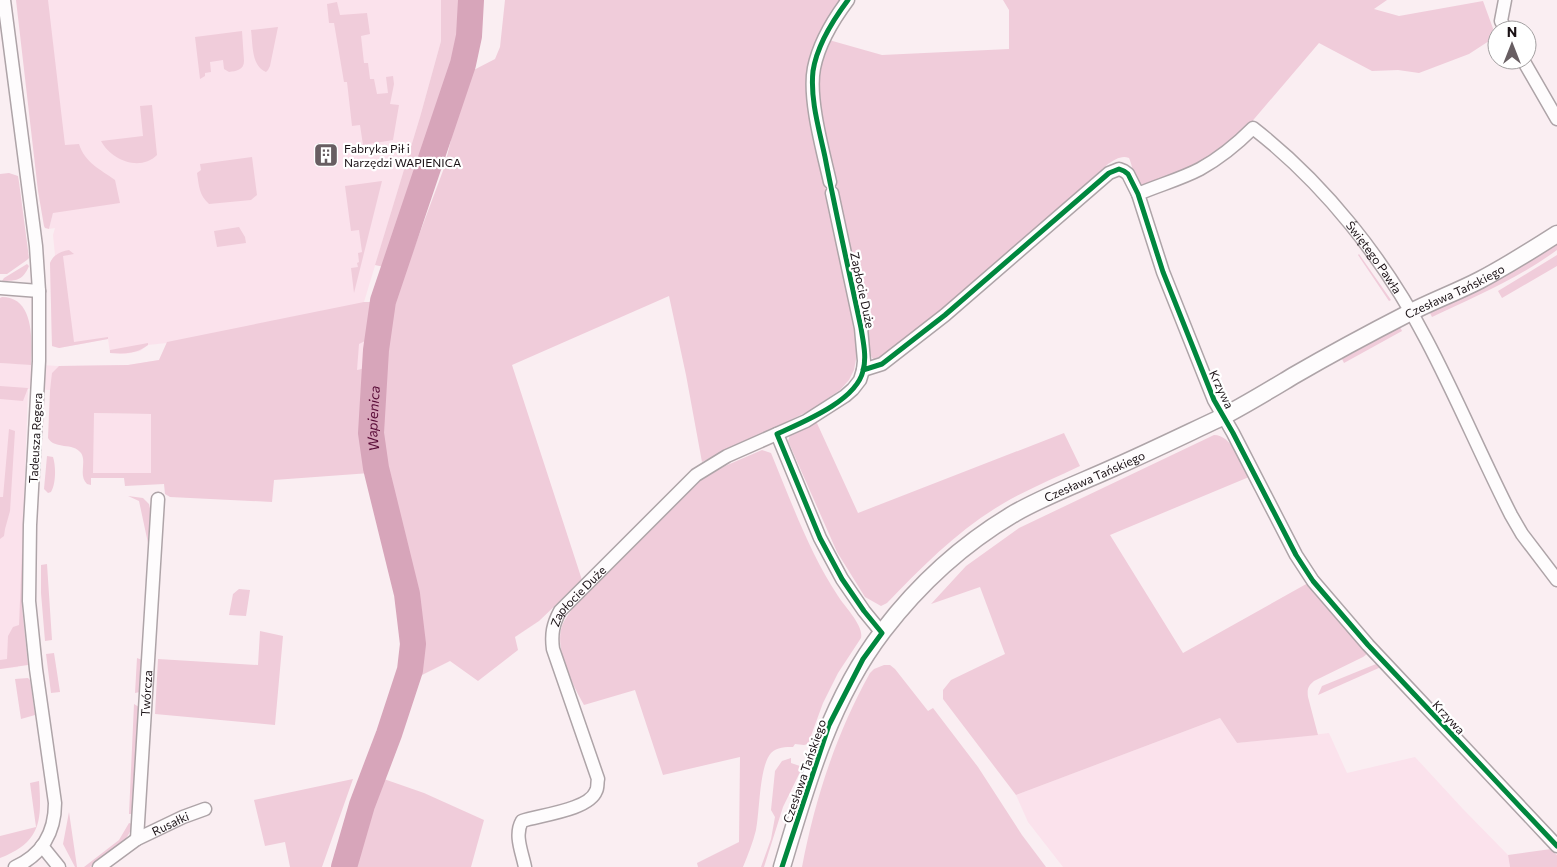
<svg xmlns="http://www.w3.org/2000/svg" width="1557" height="867" viewBox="0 0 1557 867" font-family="Commissioner,sans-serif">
<rect width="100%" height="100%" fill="#faeef2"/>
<path fill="#fbe2ec" d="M28,0H441V41L420,117L364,302L359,343L402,324L441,358L365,368L329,377L51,384L50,390L28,389L18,667L0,669V363L59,366L128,365L159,360L167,343L148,345L140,351L125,354L110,353L108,339L59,348L52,346L50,263L55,255L53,235L55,228L49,229L53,213Z
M93,413L151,414V473L93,474Z
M1220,718L1237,743L1329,733L1347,773L1415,757L1463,809L1508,855L1510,867H1063L1028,822L1016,795Z"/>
<path fill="#f0ccda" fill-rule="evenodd" d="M16,0H48L65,145L79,144C85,163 100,169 115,180L120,203L53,213L49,229L45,228L44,226L38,191Z
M441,0H465C470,23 460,49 453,70L384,267L375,265L420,117L441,41Z
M505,0H841C831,17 818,33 812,52C807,67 808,86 808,102L854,327L857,354L854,370L849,380L840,390L811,410L702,462L686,375L669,296L512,365L582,580L539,621L515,637L518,650L478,681L450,661L412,680L419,642L413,586L401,528L386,480L379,441L377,418L378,382L384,340L394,302L444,168L451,140L454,111L468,73L495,59L500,47Z
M1003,0H1387L1374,9L1399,16L1483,1L1495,34L1489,41L1469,54L1419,73L1398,70L1372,71L1319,43L1249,125L1212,157L1147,186C1133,185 1134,169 1129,158C1121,155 1115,160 1108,164L939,315L884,357L875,360L872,358L870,353L831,170L819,101L817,83L822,56L829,40L882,55L1009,49V10Z
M337,2L340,15L367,13L370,34L361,36L364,63H368L370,79H374L377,94L388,93L386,77L393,76L394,84L390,104L399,105L393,140L363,145L360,125L352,126L347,82H344L334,23H329L327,4Z
M278,27L270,66L268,70L266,72C251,66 253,44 251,30Z
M242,31L244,61C244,70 236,71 229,72L224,69L223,60L210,62L211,72L205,73V76L200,79L195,37Z
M152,105L157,155C140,172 111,160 101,141L143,136L140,106Z
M252,157L257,195L251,200L209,204C199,195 199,186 197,173L201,170L200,164Z
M9,173L18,176L19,182L29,258L27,260L7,274H0V174Z
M382,181L354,293L351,268L358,267L357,263L359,262L358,253L362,252L359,230L351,231L345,186Z
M239,227L245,237L246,243L217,247L214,231Z
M1557,243V250C1519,278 1474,297 1432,317L1430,313L1495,281Z
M69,250L74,254L63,256L74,342L108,337V339L59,348L52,346L50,263C53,255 61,251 69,250Z
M1359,254L1391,300L1389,301L1358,255Z
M1557,255V266L1502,298L1498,291Z
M27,264L29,266C23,280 17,281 2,281L4,278Z
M2,297C35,297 32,342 31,365L0,363V298Z
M364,302H373L365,341L359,344L357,370L365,368L360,435L370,473L274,480L272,502L170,497L165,494L164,484L125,486L124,478H91V485L87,484C78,475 87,462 81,453C73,442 55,450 48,438L50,390L52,373L59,366L128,365L159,360L167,342ZM94,413L151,414V473H93Z
M1400,327L1402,331L1344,363L1342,359Z
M148,343V345C136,354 125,354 110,353V350Z
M0,386L28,388L23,401L0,399Z
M816,421L858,513L1064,433L1080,466C1055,478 1028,489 1004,503C959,529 923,566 887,603L881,606L865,597L837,552L788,441L790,435Z
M9,429L15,431L10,511L5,529L4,536L0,539V497H3Z
M1214,435C1232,435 1241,463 1249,477L1110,535L1183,653L1308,583L1366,649L1367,654L1363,657L1314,681C1308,686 1307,689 1308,697L1318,735L1237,743L1220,718L1016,795L943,699V690L951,680L1005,654L980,587L931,604L966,566L1019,528Z
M762,450L771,453C791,501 809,552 838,596C845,607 864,626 861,638L838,673L823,703L808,744L804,745L795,744L793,747C786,747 777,747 771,753C759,767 760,810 756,830C753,842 748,855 743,867H698L697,863L739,842L740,757L663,775L635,690L584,705C573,685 554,649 562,626C564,620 569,614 572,609L701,480L725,466Z
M47,456L53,457C56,466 56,484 51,492L48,493L44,489Z
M128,496L143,498L149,504L151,513L148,543L139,501Z
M23,527L22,607L28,665L0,669V660L7,659L8,636L13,627L19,625Z
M47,564L52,640L45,641L41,593V565Z
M239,589L250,590L246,616L229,615L233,594Z
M260,631L283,636L275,725L155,714L158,659L258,665Z
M54,653L60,692L51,693L46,654Z
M137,658L142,660L140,692L135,693Z
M1376,664L1381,667L1318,695L1322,686Z
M884,665H890L895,669L928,711L933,708L978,767L1022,835L1046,867H802C815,799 836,734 870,673L874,669Z
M28,678L30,680L35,715L21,719L15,679Z
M134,704L139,707L132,814H129Z
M791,758V763L800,766L801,770L783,807L764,867H761L771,839L775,817L771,810L775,771L782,761Z
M381,778L424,793L484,820L471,867H351L368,811Z
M353,779L322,867H290L285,842L265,846L254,800Z
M39,781C42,821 41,842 0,858V836L36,827L30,783Z
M69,812L77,867H75L63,844Z
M129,823L132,824C129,845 106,855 90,867H84L119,840Z
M1551,849L1557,855V867H1510L1508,855Z"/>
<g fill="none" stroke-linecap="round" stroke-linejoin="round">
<path stroke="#d7a5ba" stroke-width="26" id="s1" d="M344,867L362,805L389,734L410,670L413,644L407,594L376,468L371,433L376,350L383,301L463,64L469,36L471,0"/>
<defs>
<g id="minor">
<path d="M4,0L36,246L39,291V361L30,525L29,601L36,669L55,803C55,832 42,855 15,867"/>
<path d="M1505,0L1501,21L1506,30"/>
<path d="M1523,60L1557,119"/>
<path d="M830,182C823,151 808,98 814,68C819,43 833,20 848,0"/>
<path id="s2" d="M1138,194C1159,185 1181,179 1200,169C1220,158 1237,144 1253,128C1325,184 1385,260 1427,341C1457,398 1482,458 1511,515L1522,534L1557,580"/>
<path d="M0,288L39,291"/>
<path d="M863,370L882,364L945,315L1109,173L1119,169L1124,171L1128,174L1138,194L1163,272L1214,400L1233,433L1296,555L1313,581L1368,645L1557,846"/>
<path d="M777,434L820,538L842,579L864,611L882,633"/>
<path id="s3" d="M137,839L158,499"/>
<path d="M42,846L59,867"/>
<path id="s4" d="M99,867L137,839L183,817L205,809"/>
<path id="s5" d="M525,867C522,852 514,835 522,821C540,815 589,810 596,791C598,788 597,783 598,779L553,649C551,634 553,624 560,611L696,475L727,456L806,421L845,396L853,389L860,380L863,370L864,361L861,328L832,193"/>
</g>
<g id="tertiary">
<path id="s6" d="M782,867C806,786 830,700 883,631C919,584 964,543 1015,513C1047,495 1082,482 1115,467C1149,452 1182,436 1216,420C1242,407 1268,391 1293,376C1331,354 1370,333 1409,313C1432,301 1457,292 1480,280C1507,266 1532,250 1557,234"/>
</g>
</defs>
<use href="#minor" stroke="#aea4a8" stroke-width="15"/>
<use href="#tertiary" stroke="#aea4a8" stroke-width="19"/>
<use href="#minor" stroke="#fefcfd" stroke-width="12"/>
<use href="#tertiary" stroke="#fefcfd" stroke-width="16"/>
<defs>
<path id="cycleway" d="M863,370L882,364L945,315L1109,173L1119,169L1124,171L1128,174L1138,194L1163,272L1214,400L1233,433L1296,555L1313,581L1368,645L1557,846
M782,867L829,725L863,659L882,633L864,611L842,579L820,538L777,434C803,422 856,401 863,371C867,357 863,341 861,328C849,271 836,214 825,157C819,129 810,99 813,71C817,45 833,20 848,0"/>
</defs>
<use href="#cycleway" stroke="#fff" stroke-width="8"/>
<use href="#cycleway" stroke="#00873e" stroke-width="5"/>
</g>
<defs>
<symbol id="building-square" viewBox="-11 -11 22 22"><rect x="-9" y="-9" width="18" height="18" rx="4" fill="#685e62" stroke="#fff"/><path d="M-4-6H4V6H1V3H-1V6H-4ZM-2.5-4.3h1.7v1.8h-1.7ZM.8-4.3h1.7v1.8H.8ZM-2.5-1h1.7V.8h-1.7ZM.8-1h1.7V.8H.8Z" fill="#fff"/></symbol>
</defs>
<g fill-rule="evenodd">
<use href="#building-square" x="312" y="141" width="28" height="28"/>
</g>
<g text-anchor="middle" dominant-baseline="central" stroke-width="4.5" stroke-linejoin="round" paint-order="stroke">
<g font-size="12" fill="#1a1115" stroke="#fff" text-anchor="start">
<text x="344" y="148">Fabryka Pił i<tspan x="344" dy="14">Narzędzi WAPIENICA</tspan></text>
</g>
<g font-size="12" fill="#1a1115" stroke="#fff">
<text stroke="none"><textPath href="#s2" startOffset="312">Świętego Pawła</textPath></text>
<text transform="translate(863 290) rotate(78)">Zapłocie Duże</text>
<text stroke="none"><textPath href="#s6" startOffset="929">Czesława Tańskiego</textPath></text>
<text transform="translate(1222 389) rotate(65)">Krzywa</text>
<text transform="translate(35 438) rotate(-87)">Tadeusza Regera</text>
<text stroke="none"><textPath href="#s6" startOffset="524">Czesława Tańskiego</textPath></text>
<text stroke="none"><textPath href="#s5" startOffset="341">Zapłocie Duże</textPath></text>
<text stroke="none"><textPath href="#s3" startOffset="146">Twórcza</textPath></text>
<text transform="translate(1449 717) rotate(47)">Krzywa</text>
<text transform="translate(804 771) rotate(-71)">Czesława Tańskiego</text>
<text stroke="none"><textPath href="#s4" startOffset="84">Rusałki</textPath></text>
</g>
<g font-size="14" font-style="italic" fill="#590b37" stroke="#fff">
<text stroke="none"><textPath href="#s1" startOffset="464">Wapienica</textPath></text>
</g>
</g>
<g transform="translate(1512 45)"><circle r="24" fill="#ffffff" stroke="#a3a0a1"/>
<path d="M0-4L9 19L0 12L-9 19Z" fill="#685e62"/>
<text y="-8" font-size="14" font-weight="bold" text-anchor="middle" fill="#1a1115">N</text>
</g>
</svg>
